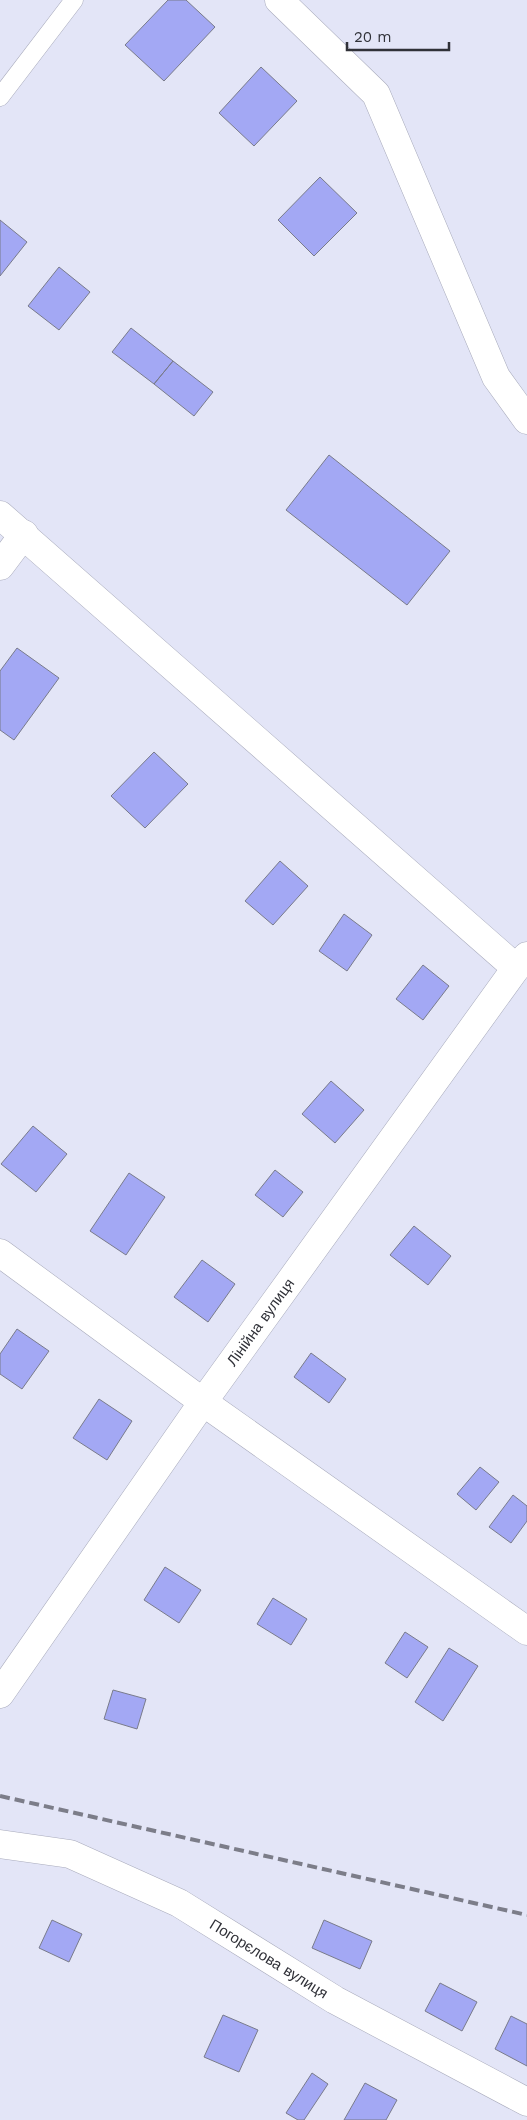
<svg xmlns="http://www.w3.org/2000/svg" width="527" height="2120" viewBox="0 0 527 2120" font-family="'Work Sans',sans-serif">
<rect width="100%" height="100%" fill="#e3e5f7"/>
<path fill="#a3a8f4" stroke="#797b8b" d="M168,0H186L215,27L164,81L125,45Z
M261,67L297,101L254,146L219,113Z
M320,177L357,213L314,256L278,220Z
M0,220L27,242L0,276Z
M59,267L90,292L59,330L28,306Z
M131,328L173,361L154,384L112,352Z
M173,361L213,392L194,416L154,384Z
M329,455L450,551L407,605L286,510Z
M17,648L59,678L14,740L0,730V671Z
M154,752L188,784L145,828L111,796Z
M280,861L308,886L273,925L245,901Z
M344,914L372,935L347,971L319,951Z
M423,965L449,986L423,1020L396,999Z
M331,1081L364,1110L335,1143L302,1114Z
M33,1126L67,1154L36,1192L1,1164Z
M275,1170L303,1192L283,1217L255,1195Z
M129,1173L165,1197L126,1255L90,1231Z
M414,1226L451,1256L428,1285L390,1255Z
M202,1260L235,1284L208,1322L174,1297Z
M17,1329L49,1351L22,1389L0,1374V1354Z
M311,1353L346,1379L329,1403L294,1377Z
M99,1399L132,1421L107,1460L73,1438Z
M480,1467L499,1482L476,1510L457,1494Z
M513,1495L527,1506V1521L511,1543L489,1527Z
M165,1567L201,1590L179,1623L144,1600Z
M273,1598L307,1619L291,1645L257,1624Z
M405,1632L428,1647L407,1678L385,1663Z
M449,1648L478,1666L443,1721L415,1702Z
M113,1690L146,1699L137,1729L104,1719Z
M52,1920L82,1934L69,1962L39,1948Z
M324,1920L372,1941L360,1969L312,1948Z
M440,1983L477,2002L462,2031L425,2011Z
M223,2015L258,2030L239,2072L204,2057Z
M511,2016L527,2024V2066L495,2049Z
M312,2073L328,2084L304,2120H298L286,2113Z
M365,2083L397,2100L386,2120H344Z"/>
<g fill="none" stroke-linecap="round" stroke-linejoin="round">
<defs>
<path id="service" d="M0,97L74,0"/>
<g id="minor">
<path d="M279,0L376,94L496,377L527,420"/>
<path d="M0,515L516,968"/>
<path d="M0,566L24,534"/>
<path d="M0,1253L203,1402L527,1631"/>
<path id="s1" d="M0,1694L203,1402L516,968L527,956"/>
<path id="s2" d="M0,1844L70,1854L179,1903L335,2000L527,2102"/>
</g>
</defs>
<use href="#service" stroke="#a9abbc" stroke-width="19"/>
<use href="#minor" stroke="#a9abbc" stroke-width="29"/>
<use href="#service" stroke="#fff" stroke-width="18"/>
<use href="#minor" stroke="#fff" stroke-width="28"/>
<path stroke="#7c7d89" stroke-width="4" stroke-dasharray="10 5" stroke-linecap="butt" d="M0,1796L527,1915"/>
</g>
<g text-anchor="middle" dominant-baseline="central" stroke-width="4" stroke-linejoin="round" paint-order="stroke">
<g font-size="15" fill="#303138" stroke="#e3e5f7">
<text stroke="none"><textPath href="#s1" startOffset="454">Лінійна вулиця</textPath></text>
<text stroke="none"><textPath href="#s2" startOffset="296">Погорєлова вулиця</textPath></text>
</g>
</g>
<path d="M347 42v8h102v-8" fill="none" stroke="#303138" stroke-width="2.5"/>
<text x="354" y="42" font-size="15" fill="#303138" stroke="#e3e5f7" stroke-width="4" paint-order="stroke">20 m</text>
</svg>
